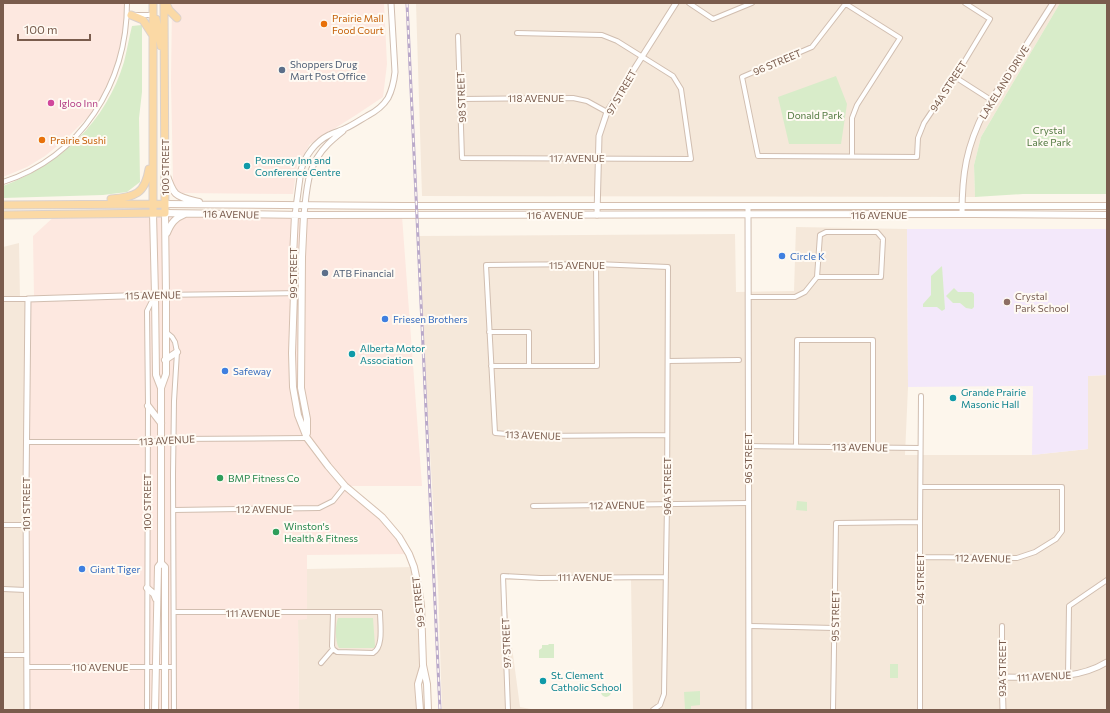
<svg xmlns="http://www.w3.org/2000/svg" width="1110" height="713" viewBox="0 0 1110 713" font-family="Commissioner,sans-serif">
<rect width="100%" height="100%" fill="#fdf6ec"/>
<path fill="#f5e8da" d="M416,3H1060L981,137L974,165L975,197L422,196Z
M796,227L907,229L908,387L905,455H1032L1088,449V376L1107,375V710H633L631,579L503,580L520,707L536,710H442L438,584L417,236L735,234L736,292L794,291Z
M19,243L20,299H28L27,710H3V247Z
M414,567L418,586L423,665L418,684L420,710H299L298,619H307V569Z"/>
<path fill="#fde8e0" d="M3,3H127L123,49L101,104L67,138L45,156L27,167L3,177Z
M172,3H384L387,64L383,97L356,115L310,144L297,166L293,194L180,193L173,183L171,81Z
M57,214L402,216L422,486H346L373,508L409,554L307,555V619L298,620L299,710H27L28,299L34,297L33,236Z"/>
<path fill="#f3e8fa" d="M907,229H1107V375L1088,376V449L1032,455L1033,386L908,387Z"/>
<path fill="#d8ecc9" d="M1060,3H1107V194H1023L975,197L974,165L981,137Z
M142,25V92L139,118L140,182L127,192L103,195L3,198V186C61,164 106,122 124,62C127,50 129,38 132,26Z
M836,76L847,104L841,144H789L778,97Z
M942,266L945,309L942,311L937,307H923V304L931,295V276Z
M954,288L958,292H972L974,294V307L972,309L966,308L960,303H953L946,296Z
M797,501L807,502V511L796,510Z
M338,618H373L375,646L374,648H339C335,641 335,626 338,618Z
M549,644H554V658H539V650L542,648V645H548Z
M890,664H898V678H890Z
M601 692a5 5 0 1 1 10 0a5 5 0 1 1-10 0Z
M700,691V705L691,706V709H685L684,692Z"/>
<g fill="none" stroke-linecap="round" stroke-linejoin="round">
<defs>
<path id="minor" d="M689,3L713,19L752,3
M846,3L812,47L742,77L758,156L917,157L918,138L924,123L955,77L990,19L965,3
M846,4L900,38L857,105L852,118V156
M135,15H153
M458,36L462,158L691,159L681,89L673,76L617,41L602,35L517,33
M955,77L991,100
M461,99L573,98L587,101L607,112
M3,182C81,157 127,83 127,3
M748,297H795L805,292L817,277L820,235L826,232H877L883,239L881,277H817
M3,299H28
M166,332L172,337L175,342L177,352L174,401L173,474L174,710
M489,332H529V366
M668,361L739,360
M491,366H597L596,264
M27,442H148L174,439L307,438
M748,446L920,448
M796,446L797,340H873V447
M533,506L748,503
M174,510L319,508L333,501L345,486
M3,525H26
M920,557L1017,558L1035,552L1056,539L1062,531V487H921
M3,589L26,590
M174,612H380C380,624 384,647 373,653L337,652L333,649L332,646L333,613
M749,626L834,628
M1002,626V677
M3,655H27
M321,663L333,649
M27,667H173
M1068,676L1069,606L1107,580
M147,710L148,406L147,311L155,295L302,293
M508,710L503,576L540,578L666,577
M653,710L660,705L664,694L667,504L668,267L596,264L486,265L495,433L533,436L667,435
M833,710L836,523L920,522
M920,710V522L921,396"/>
<path id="tertiary" d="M748,206L749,710
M962,214C962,174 966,147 985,110L1053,3
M295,215L301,170C305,156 315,142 329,135C334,132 341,131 346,128C353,125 360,120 367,116C375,112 383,106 388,98C392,90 394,81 395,72L391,3
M304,215C307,187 307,165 328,144C333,139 338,135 343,131
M597,215L599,136L607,112L676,3
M27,710L26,489L28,299L155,295
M1003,710L1002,677C1038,677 1076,681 1107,662"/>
<path id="secondary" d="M166,173C174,197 175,196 199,202
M165,204L402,206H1107
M153,213L155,295L156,375L161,388V563L165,567V710
M295,215L293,257L294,293L292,353L293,387L298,415L307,438L328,466L345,486L382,517L399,537L409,554L414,567L418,586L421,605L423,665L427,684L428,710
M304,215L302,257L301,388L307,419V433
M167,233C171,223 175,218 185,214
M165,360L177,352
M161,388L166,374V295L165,213L304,215L972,214L1107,215
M148,406L161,423
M147,588L154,594L156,599
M155,710L158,567L161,563
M420,710L418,684L423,667"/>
<path id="primary" d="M166,3L169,10L177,18
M131,15L143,20L152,34
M156,19L161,46
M111,199C135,197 145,194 149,169
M3,205L165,204
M153,213V3
M3,215L165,213L164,3"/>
</defs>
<use href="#minor" stroke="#d1beb0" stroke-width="6"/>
<use href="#tertiary" stroke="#d1beb0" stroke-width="7"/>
<use href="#secondary" stroke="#d6c0b0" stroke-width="8"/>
<use href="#primary" stroke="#dad1cd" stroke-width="9"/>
<use href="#minor" stroke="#fff" stroke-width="4"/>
<use href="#tertiary" stroke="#fff" stroke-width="5"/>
<use href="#secondary" stroke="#fff" stroke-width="6"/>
<use href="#primary" stroke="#fbd9a5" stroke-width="7"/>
<defs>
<path id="rail" d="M407,3L440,710"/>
</defs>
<use href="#rail" stroke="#b9a8c9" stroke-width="3"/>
<use href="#rail" stroke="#fffaf3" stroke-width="1.5" stroke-dasharray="4.5" stroke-linecap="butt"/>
</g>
<g fill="#e8710a" stroke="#fffaf3" stroke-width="1.5">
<circle cx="324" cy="24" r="4"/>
<circle cx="42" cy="140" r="4"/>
</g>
<g fill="#5c6f8a" stroke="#fffaf3" stroke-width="1.5">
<circle cx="282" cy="70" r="4"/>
<circle cx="325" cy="273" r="4"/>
</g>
<circle fill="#d1479c" stroke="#fffaf3" stroke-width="1.5" cx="51" cy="103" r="4"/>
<g fill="#0f9aa8" stroke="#fffaf3" stroke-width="1.5">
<circle cx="247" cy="166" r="4"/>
<circle cx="352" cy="354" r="4"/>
<circle cx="953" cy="398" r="4"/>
<circle cx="543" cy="681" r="4"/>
</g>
<g fill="#3f7fe0" stroke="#fffaf3" stroke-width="1.5">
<circle cx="782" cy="256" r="4"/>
<circle cx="385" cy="319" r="4"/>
<circle cx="225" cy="371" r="4"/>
<circle cx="82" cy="569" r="4"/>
</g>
<circle fill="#8d6e63" stroke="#fffaf3" stroke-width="1.5" cx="1007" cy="302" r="4"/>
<g fill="#2e9e5b" stroke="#fffaf3" stroke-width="1.5">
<circle cx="220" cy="478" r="4"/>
<circle cx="276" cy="532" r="4"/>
</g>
<g text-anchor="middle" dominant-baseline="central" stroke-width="4" stroke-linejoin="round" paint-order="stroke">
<g font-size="10" fill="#c56008" stroke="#fffaf3" text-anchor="start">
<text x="332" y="18">Prairie Mall<tspan x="332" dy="12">Food Court</tspan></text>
<text x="50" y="140">Prairie Sushi</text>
</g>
<g font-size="10" fill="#7a5c4d" stroke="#fffaf3">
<text transform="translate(777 62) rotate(-23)">96 STREET</text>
<text transform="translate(1004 82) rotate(-58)">LAKELAND DRIVE</text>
<text transform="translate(948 86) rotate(-57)">94A STREET</text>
<text transform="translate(621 92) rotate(-60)">97 STREET</text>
<text transform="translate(461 97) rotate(-92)">98 STREET</text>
<text x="536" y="98">118 AVENUE</text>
<text x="577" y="158">117 AVENUE</text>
<text transform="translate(165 167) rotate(-90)">100 STREET</text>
<text transform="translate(231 214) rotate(1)">116 AVENUE</text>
<text x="555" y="215">116 AVENUE</text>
<text x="879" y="215">116 AVENUE</text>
<text x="577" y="265">115 AVENUE</text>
<text transform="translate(293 273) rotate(-90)">99 STREET</text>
<text transform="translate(153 295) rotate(-1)">115 AVENUE</text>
<text transform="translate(533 435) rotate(2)">113 AVENUE</text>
<text transform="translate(167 440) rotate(-3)">113 AVENUE</text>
<text transform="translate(860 447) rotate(1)">113 AVENUE</text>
<text transform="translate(748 458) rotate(-90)">96 STREET</text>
<text transform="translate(667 486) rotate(-90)">96A STREET</text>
<text transform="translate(147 502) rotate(-90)">100 STREET</text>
<text transform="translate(26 504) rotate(-90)">101 STREET</text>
<text transform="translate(617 505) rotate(-1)">112 AVENUE</text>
<text x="264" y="509">112 AVENUE</text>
<text transform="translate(983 558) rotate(1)">112 AVENUE</text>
<text x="585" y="577">111 AVENUE</text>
<text transform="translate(920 579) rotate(-90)">94 STREET</text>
<text transform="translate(418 602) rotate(-96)">99 STREET</text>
<text x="253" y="613">111 AVENUE</text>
<text transform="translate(835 616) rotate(-89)">95 STREET</text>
<text transform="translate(506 643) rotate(-92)">97 STREET</text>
<text x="100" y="667">110 AVENUE</text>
<text transform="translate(1002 668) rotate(-90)">93A STREET</text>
<text transform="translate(1044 676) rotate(-3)">111 AVENUE</text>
</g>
<g font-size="10" fill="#4e5e75" stroke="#fffaf3" text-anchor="start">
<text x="290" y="64">Shoppers Drug<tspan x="290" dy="12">Mart Post Office</tspan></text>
<text x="333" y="273">ATB Financial</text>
</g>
<g font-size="10" fill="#b23c85" stroke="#fffaf3" text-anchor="start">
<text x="59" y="103">Igloo Inn</text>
</g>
<g font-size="10" fill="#537a41" stroke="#fffaf3">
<text x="815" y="115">Donald Park</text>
<text x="1049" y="130">Crystal<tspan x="1049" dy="12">Lake Park</tspan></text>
</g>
<g font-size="10" fill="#0d838f" stroke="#fffaf3" text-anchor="start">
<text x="255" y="160">Pomeroy Inn and<tspan x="255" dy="12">Conference Centre</tspan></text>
<text x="360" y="348">Alberta Motor<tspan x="360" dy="12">Association</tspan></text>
<text x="961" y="392">Grande Prairie<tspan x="961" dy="12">Masonic Hall</tspan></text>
<text x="551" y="675">St. Clement<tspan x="551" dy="12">Catholic School</tspan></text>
</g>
<g font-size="10" fill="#366cbe" stroke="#fffaf3" text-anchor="start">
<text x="790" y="256">Circle K</text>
<text x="393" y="319">Friesen Brothers</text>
<text x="233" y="371">Safeway</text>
<text x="90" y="569">Giant Tiger</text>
</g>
<g font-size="10" fill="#785e54" stroke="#fffaf3" text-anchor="start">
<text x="1015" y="296">Crystal<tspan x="1015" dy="12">Park School</tspan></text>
</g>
<g font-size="10" fill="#27864d" stroke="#fffaf3" text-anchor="start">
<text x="228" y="478">BMP Fitness Co</text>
<text x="284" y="526">Winston's<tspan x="284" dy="12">Health &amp; Fitness</tspan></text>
</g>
</g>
<rect width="1110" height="713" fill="none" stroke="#7a5c4d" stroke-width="8"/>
<path d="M18 34v6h72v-6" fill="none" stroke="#7a5c4d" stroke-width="2"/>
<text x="24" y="34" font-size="12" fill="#7a5c4d" stroke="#fffaf3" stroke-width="3" paint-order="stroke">100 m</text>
</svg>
